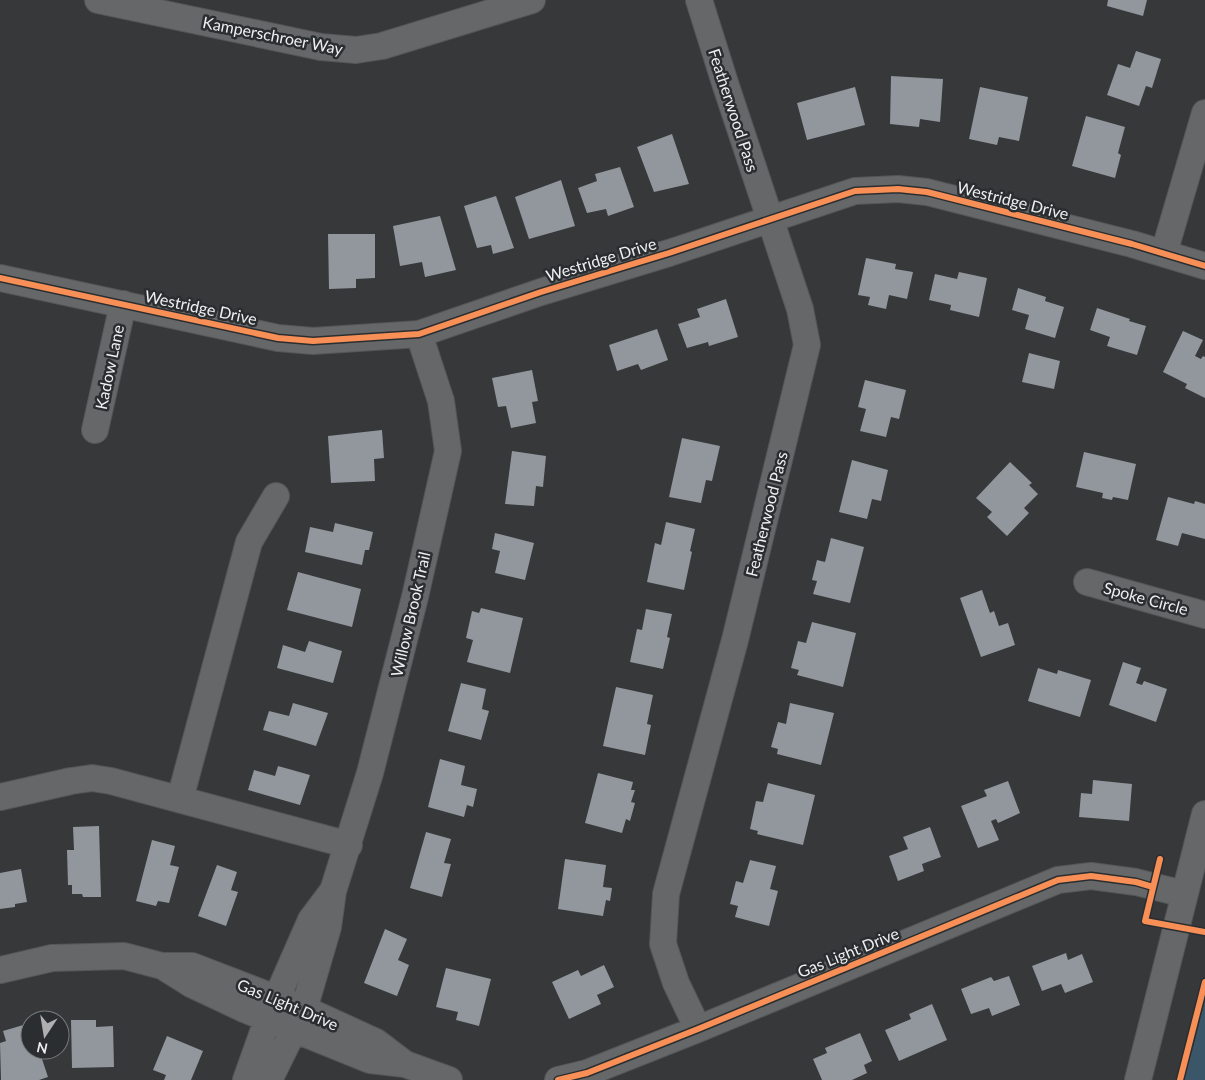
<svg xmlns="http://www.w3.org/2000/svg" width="1205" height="1080" viewBox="0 0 1205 1080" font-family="Lato,sans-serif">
<rect width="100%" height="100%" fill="#36383a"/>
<path fill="#3c5669" d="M1205,1000V1080H1177L1185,1050L1192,1051Z"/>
<path fill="#91979c" d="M1108,0H1147L1143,16L1107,6Z
M1136,51L1161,59L1152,88L1146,86L1139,106L1107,95L1118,64L1130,68Z
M891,76L943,79L940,122L920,119L919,127L890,124Z
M855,87L865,125L807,140L797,103Z
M980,87L1028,97L1019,141L999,137L997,145L969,139Z
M1086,116L1125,127L1118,153L1121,155L1115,178L1072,166Z
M672,134L689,184L654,192L637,147Z
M620,167L634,207L608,216L606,209L587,213L578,188L597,181L595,174Z
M561,180L575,226L529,239L515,197Z
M496,196L514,248L493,254L491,245L477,248L464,206Z
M440,216L456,270L425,277L422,262L400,266L393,226Z
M328,234H375V278L356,279V288L329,289Z
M866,258L896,264L895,269L913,272L907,299L889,295L886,309L868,305L870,297L858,295Z
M959,272L987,278L979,317L950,310L951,305L929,300L935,274L957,279Z
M1018,288L1046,297L1045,301L1064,307L1055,338L1025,329L1029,315L1012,310Z
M726,299L738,337L709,346L708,342L687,348L678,324L700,317L697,309Z
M1097,308L1130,319L1129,321L1146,326L1137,355L1107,346L1110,337L1090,330Z
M657,329L668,360L641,370L638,364L617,371L609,345Z
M1183,331L1203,340L1195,356L1201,359L1203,356L1205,357V398L1185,388L1187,384L1163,372Z
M1029,353L1060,361L1054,389L1022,382Z
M532,370L538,401L532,402L536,423L511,428L506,406L498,407L492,378Z
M865,380L906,390L899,419L891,417L886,437L860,431L866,409L858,407Z
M382,430L384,458L374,459L375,481L331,483L328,436Z
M682,438L720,446L712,481L706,480L701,503L669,497Z
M512,451L546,456L543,487L536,486L534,506L505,504Z
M1084,452L1136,464L1128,500L1113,497L1112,500L1102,498L1103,493L1076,487Z
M852,460L888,470L881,501L872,499L867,519L839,512Z
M1010,462L1032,483L1029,485L1038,494L1024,508L1029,513L1007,536L987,517L992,512L976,498Z
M1168,497L1194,504L1195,501L1205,504V539L1182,533L1178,546L1156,540Z
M666,522L695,529L690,551L692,552L684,590L647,582L655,543L661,545Z
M335,523L373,532L369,550H365L362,565L305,552L310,527L333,532Z
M495,533L534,543L525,580L495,573L500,551L492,549Z
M831,538L864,547L850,603L813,594L817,581L812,580L817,560L825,562Z
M298,572L361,589L352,627L287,610Z
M982,590L990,613L994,611L999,626L1008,623L1015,645L981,657L960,598Z
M481,608L523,618L510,673L467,662L473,640L466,638L472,611L479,613Z
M646,609L672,614L667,637L670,638L663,669L630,662L637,629L642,630Z
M812,622L856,633L843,687L797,675L799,670L791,668L798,641L806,643Z
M309,641L342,651L333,683L277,668L283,645L305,652Z
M1123,662L1141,668L1136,683L1142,685L1144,681L1167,689L1156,722L1109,705Z
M1038,668L1057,674L1058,670L1091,680L1080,717L1028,701Z
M461,683L486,689L482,709L489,711L481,740L448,731Z
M616,687L653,695L647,724L651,725L645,755L603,746Z
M293,703L328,713L316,746L263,730L269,711L289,716Z
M790,703L834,713L821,765L777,754L778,749L771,747L778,722L786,724Z
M440,759L465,766L461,785L477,789L473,807L467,805L464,817L428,807Z
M278,766L310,775L300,805L248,790L254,770L275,776Z
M598,773L633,782L631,790H635L631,802L635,803L630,821L626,819L622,833L585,823Z
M1093,780L1132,784L1129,821L1079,817L1081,793L1092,794Z
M1008,781L1020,813L998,823L996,819L991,821L999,840L978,848L961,806L987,796L984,790Z
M768,783L815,795L803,845L757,834L758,831L750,829L756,801L763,802Z
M99,826L101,897H83L82,894H72V885H68L67,850H74L73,827Z
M930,827L941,857L922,864L924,871L898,881L889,856L908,849L903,837Z
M426,832L451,839L444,863L451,864L442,897L410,888Z
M152,840L175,846L170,865L179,867L169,903L158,901L156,906L136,901Z
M565,859L606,865L603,887L612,888L610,901L606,900L603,916L558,909Z
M750,860L776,866L770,889L778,891L769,926L735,917L738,906L730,904L736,881L743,883Z
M217,865L237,872L231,890L238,892L226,926L198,916Z
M21,869L27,902L15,904V907L0,909V873Z
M385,929L407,939L398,960L409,965L397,996L364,983Z
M1066,953L1068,960L1082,954L1093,982L1065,993L1061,984L1042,991L1032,966Z
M604,965L614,987L597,995L601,1004L569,1019L552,982L578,970L581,976Z
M446,968L491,979L479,1026L456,1020L458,1012L436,1007Z
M1009,976L1020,1005L992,1016L989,1008L971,1014L961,989L991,977L994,981Z
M932,1004L947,1040L899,1061L885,1030L911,1019L909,1014Z
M71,1020H96V1027L113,1026L114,1067L72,1068Z
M30,1023V1050H39L48,1077L39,1080H1L0,1043L6,1041L3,1031Z
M860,1033L872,1061L864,1065L867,1073L852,1080H822L813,1059L827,1053L825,1048Z
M167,1036L203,1051L191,1080H164L166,1075L153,1070Z"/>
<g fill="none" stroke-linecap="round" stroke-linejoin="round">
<defs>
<path id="minor" d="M98,0L321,47L356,50L382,46L532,0
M1164,253L1205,113
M0,278L278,338L313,341L419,334L541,292L669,253L855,191L898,189L927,192L1132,244L1205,266
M95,430L123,304
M1087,582L1205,615
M0,797L71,781L92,778L111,781L349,845
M180,799L249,542L276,496
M167,969L191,984L244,1009L370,1060L405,1064L449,1080
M0,970L52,958L124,956L162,966H192L304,1009L376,1042L405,1064
M698,1029L676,983L663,944L666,894L735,640L807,345L800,309L725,83L699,0
M246,1080L268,1018L311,920L332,892
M269,1080L304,1009L328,927L333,891L370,773L415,597L448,451L441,401L419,334
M558,1080L587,1073L698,1029L1058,880L1091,876L1136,882L1184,894
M1138,1080L1205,814"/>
</defs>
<use href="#minor" stroke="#545557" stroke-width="28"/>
<use href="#minor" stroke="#656768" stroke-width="26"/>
<defs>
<path id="cycleway" d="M0,278L278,338L313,341L419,334L541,292L669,253L855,191L898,189L927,192L1132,244L1205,266
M1160,859L1145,921L1205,932
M558,1080L587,1073L698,1029L1058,880L1091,876L1136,882L1153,887
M1180,1080L1205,982"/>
</defs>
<use href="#cycleway" stroke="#2b2e30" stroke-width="9"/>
<use href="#cycleway" stroke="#f78f57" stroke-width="6"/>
</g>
<g text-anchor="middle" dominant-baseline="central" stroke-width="5" stroke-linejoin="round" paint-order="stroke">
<g font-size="16" fill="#edeff0" stroke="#2b2e30">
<text transform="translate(273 35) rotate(11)">Kamperschroer Way</text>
<text transform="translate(734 110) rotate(72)">Featherwood Pass</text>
<text transform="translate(1013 200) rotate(14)">Westridge Drive</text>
<text transform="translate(601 259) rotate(-17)">Westridge Drive</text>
<text transform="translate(201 307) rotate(12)">Westridge Drive</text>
<text transform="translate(109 367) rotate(-78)">Kadow Lane</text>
<text transform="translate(766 514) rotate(-76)">Featherwood Pass</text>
<text transform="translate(1146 598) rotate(15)">Spoke Circle</text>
<text transform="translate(410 614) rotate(-77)">Willow Brook Trail</text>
<text transform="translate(848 952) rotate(-22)">Gas Light Drive</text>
<text transform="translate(288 1004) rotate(23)">Gas Light Drive</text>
</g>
</g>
<g transform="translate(45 1035) rotate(192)"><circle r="24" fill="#2b2e30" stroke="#797b7d"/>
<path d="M0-4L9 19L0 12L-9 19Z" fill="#adafb0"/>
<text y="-8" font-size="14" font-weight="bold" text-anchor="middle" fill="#edeff0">N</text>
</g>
</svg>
